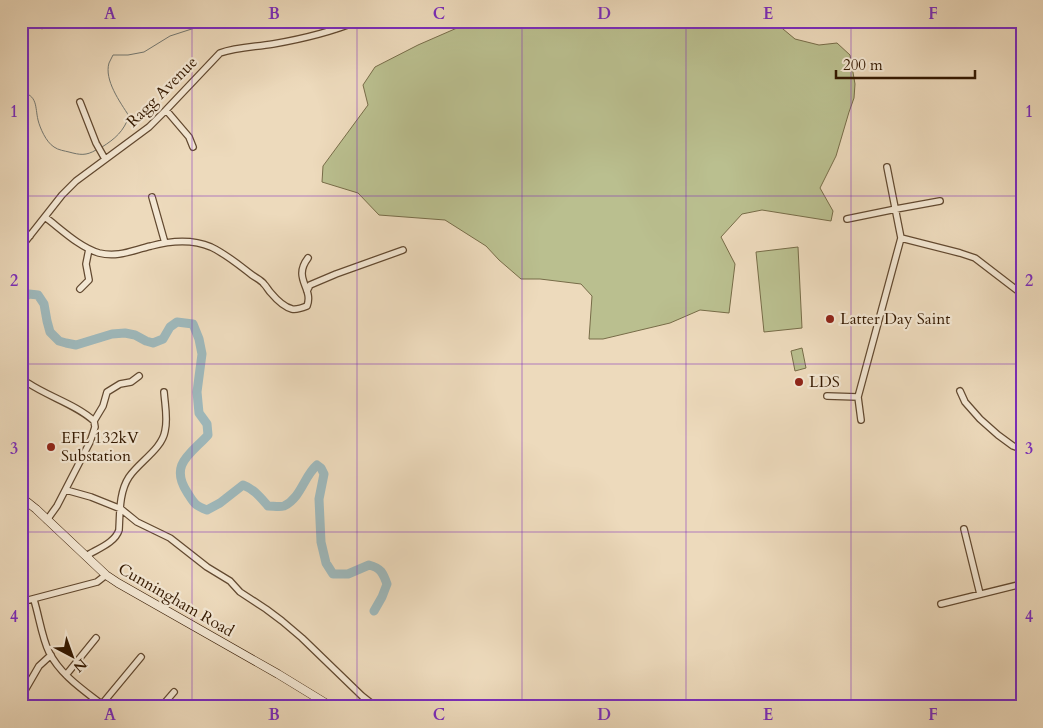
<svg xmlns="http://www.w3.org/2000/svg" width="1043" height="728" viewBox="0 0 1043 728" font-family="Cardo,serif">
<rect width="100%" height="100%" fill="#eddabc"/>
<filter id="stains"><feTurbulence type="fractalNoise" baseFrequency=".004" numOctaves="4"/><feColorMatrix values="0 0 0 0 .2 0 0 0 0 .09 0 0 0 0 .02 0 0 0 .5 -.17"/></filter>
<radialGradient id="worn" r=".72"><stop offset=".6" stop-color="#630" stop-opacity="0"/><stop offset="1" stop-color="#630" stop-opacity=".3"/></radialGradient>
<path fill="#babf8f" stroke="#776c48" d="M473,21H777V24L795,39L819,45L837,43L850,55L855,84L854,98L849,112L836,156L820,188L833,211L831,221L762,210L742,214L721,237L735,264L729,313L700,310L670,323L603,339H589L592,296L581,284L540,279H521L499,260L486,246L445,220L379,215L358,193L322,182L323,166L368,105L363,85L375,67L418,45Z
M798,247L802,328L764,332L756,252Z
M802,348L806,368L795,371L791,351Z"/>
<g fill="none" stroke-linecap="round" stroke-linejoin="round">
<path stroke="#747871" stroke-width="1" d="M21,92C38,95 35,107 38,120C40,128 46,142 54,147C58,150 65,151 69,152C80,155 86,156 96,150
M102,147C115,139 124,131 129,116C120,102 104,80 109,63C110,60 112,58 113,55H128L144,52L170,36L204,25L208,21"/>
<path stroke="#9eb8bb" stroke-width="9" d="M21,300L29,294L38,295L44,304L47,321L50,332L59,341L66,343L76,345L112,334L125,333L135,335L146,341L153,343L163,339L170,327L177,322L193,324L199,339L202,354L197,392L199,413L207,424L208,435C191,454 169,464 187,492C194,503 194,505 207,510L220,503L243,485C254,489 260,497 268,506C273,506 280,507 284,506C301,498 304,476 317,465L321,468L324,474L319,499L321,542L326,563L333,574H348L369,565C381,568 383,573 387,584L382,597L374,611"/>
<defs>
<path id="street" d="M333,21L336,29
M42,25L45,21
M80,102L96,143L105,159
M166,110L189,137L193,147
M152,197L165,243
M45,217C61,229 79,247 99,253C118,258 133,250 151,246C170,241 192,239 211,247C226,254 239,265 252,275C256,278 261,280 264,284C267,287 268,290 271,293C276,299 284,307 292,309C297,310 302,308 307,306C314,288 292,279 308,258
M847,219L896,209L940,201
M21,228L30,236
M901,238L960,253L975,258L1022,294
M21,247L62,195L76,181L149,127L166,110L220,53C237,47 255,47 273,44C302,39 331,32 358,21
M80,289L89,280L86,264L89,249
M307,291L310,285L336,274L403,250
M21,384L25,382L28,383C49,397 77,405 94,421L95,427L90,442L57,506L47,520
M960,391L965,402L980,419L998,435L1013,446L1022,449
M827,396L858,397
M861,420L858,397L901,238L887,167
M94,421L103,406L107,392L120,384L131,382L139,376
M66,490L91,497L121,509L137,522L170,538L207,567L230,581L240,592L266,609L282,621L302,638L362,696L376,707
M964,529L980,594
M86,556C97,549 115,543 119,530C120,513 119,492 129,477C139,462 162,449 165,431C168,419 165,405 164,392
M34,600C39,616 42,638 49,652C61,676 85,691 105,707
M21,602L97,582L106,575
M941,604L1022,584
M66,675L96,638
M21,697L39,666L51,655
M102,704L141,657
M161,707L174,692"/>
<path id="secondary" d="M21,497L36,509L106,575L118,583L278,674L332,707"/>
</defs>
<use href="#street" stroke="#624930" stroke-width="8"/>
<use href="#secondary" stroke="#341901" stroke-width="9"/>
<use href="#street" stroke="#f3e7d3" stroke-width="5.5"/>
<use href="#secondary" stroke="#f3e7d3" stroke-width="8"/>
</g>
<path fill="none" stroke="#7b2cbf" stroke-width="1" stroke-opacity="0.55" d="M192,21V707M357,21V707M522,21V707M686,21V707M851,21V707M21,196H1022M21,364H1022M21,532H1022"/>
<g fill="#8f2418" stroke="#f3e7d3" stroke-width="2">
<circle cx="830" cy="319" r="5"/>
<circle cx="799" cy="382" r="5"/>
<circle cx="51" cy="447" r="5"/>
</g>
<g text-anchor="middle" dominant-baseline="central" stroke-width="4.5" stroke-linejoin="round" paint-order="stroke">
<g font-size="16" fill="#341901" stroke="#f3e7d3">
<text transform="translate(162 92) rotate(-45)">Ragg Avenue</text>
<text transform="translate(176 600) rotate(30)">Cunningham Road</text>
</g>
<g font-size="16" fill="#341901" stroke="#f3e7d3" text-anchor="start">
<text x="840" y="319">Latter Day Saint</text>
<text x="809" y="382">LDS</text>
<text x="61" y="438">EFL 132kV<tspan x="61" dy="18">Substation</tspan></text>
</g>
</g>
<rect width="1043" height="728" fill="none" stroke="#eddabc" stroke-width="55"/>
<g transform="translate(72 656) rotate(139)" stroke="#f3e7d3" stroke-width="4" paint-order="stroke">
<path d="M0-4L9 19L0 12L-9 19Z" fill="#341901"/>
<text y="-8" font-size="14" font-weight="bold" text-anchor="middle" fill="#341901">N</text>
</g>
<path d="M836 70v8h139v-8" fill="none" stroke="#341901" stroke-width="2.5"/>
<text x="843" y="70" font-size="15" fill="#341901" stroke="#f3e7d3" stroke-width="4" paint-order="stroke">200 m</text>
<rect x="28" y="28" width="988" height="672" fill="none" stroke="#7b2cbf" stroke-width="2"/>
<g font-size="16" text-anchor="middle" font-weight="bold" fill="#7b2cbf">
<text x="110" y="19">A</text>
<text x="274" y="19">B</text>
<text x="439" y="19">C</text>
<text x="604" y="19">D</text>
<text x="768" y="19">E</text>
<text x="933" y="19">F</text>
<text x="14" y="117">1</text>
<text x="1029" y="117">1</text>
<text x="14" y="286">2</text>
<text x="1029" y="286">2</text>
<text x="14" y="454">3</text>
<text x="1029" y="454">3</text>
<text x="14" y="622">4</text>
<text x="1029" y="622">4</text>
<text x="110" y="720">A</text>
<text x="274" y="720">B</text>
<text x="439" y="720">C</text>
<text x="604" y="720">D</text>
<text x="768" y="720">E</text>
<text x="933" y="720">F</text>
</g>
<rect width="100%" height="100%" filter="url(#stains)"/>
<rect width="100%" height="100%" fill="url(#worn)"/>
</svg>
